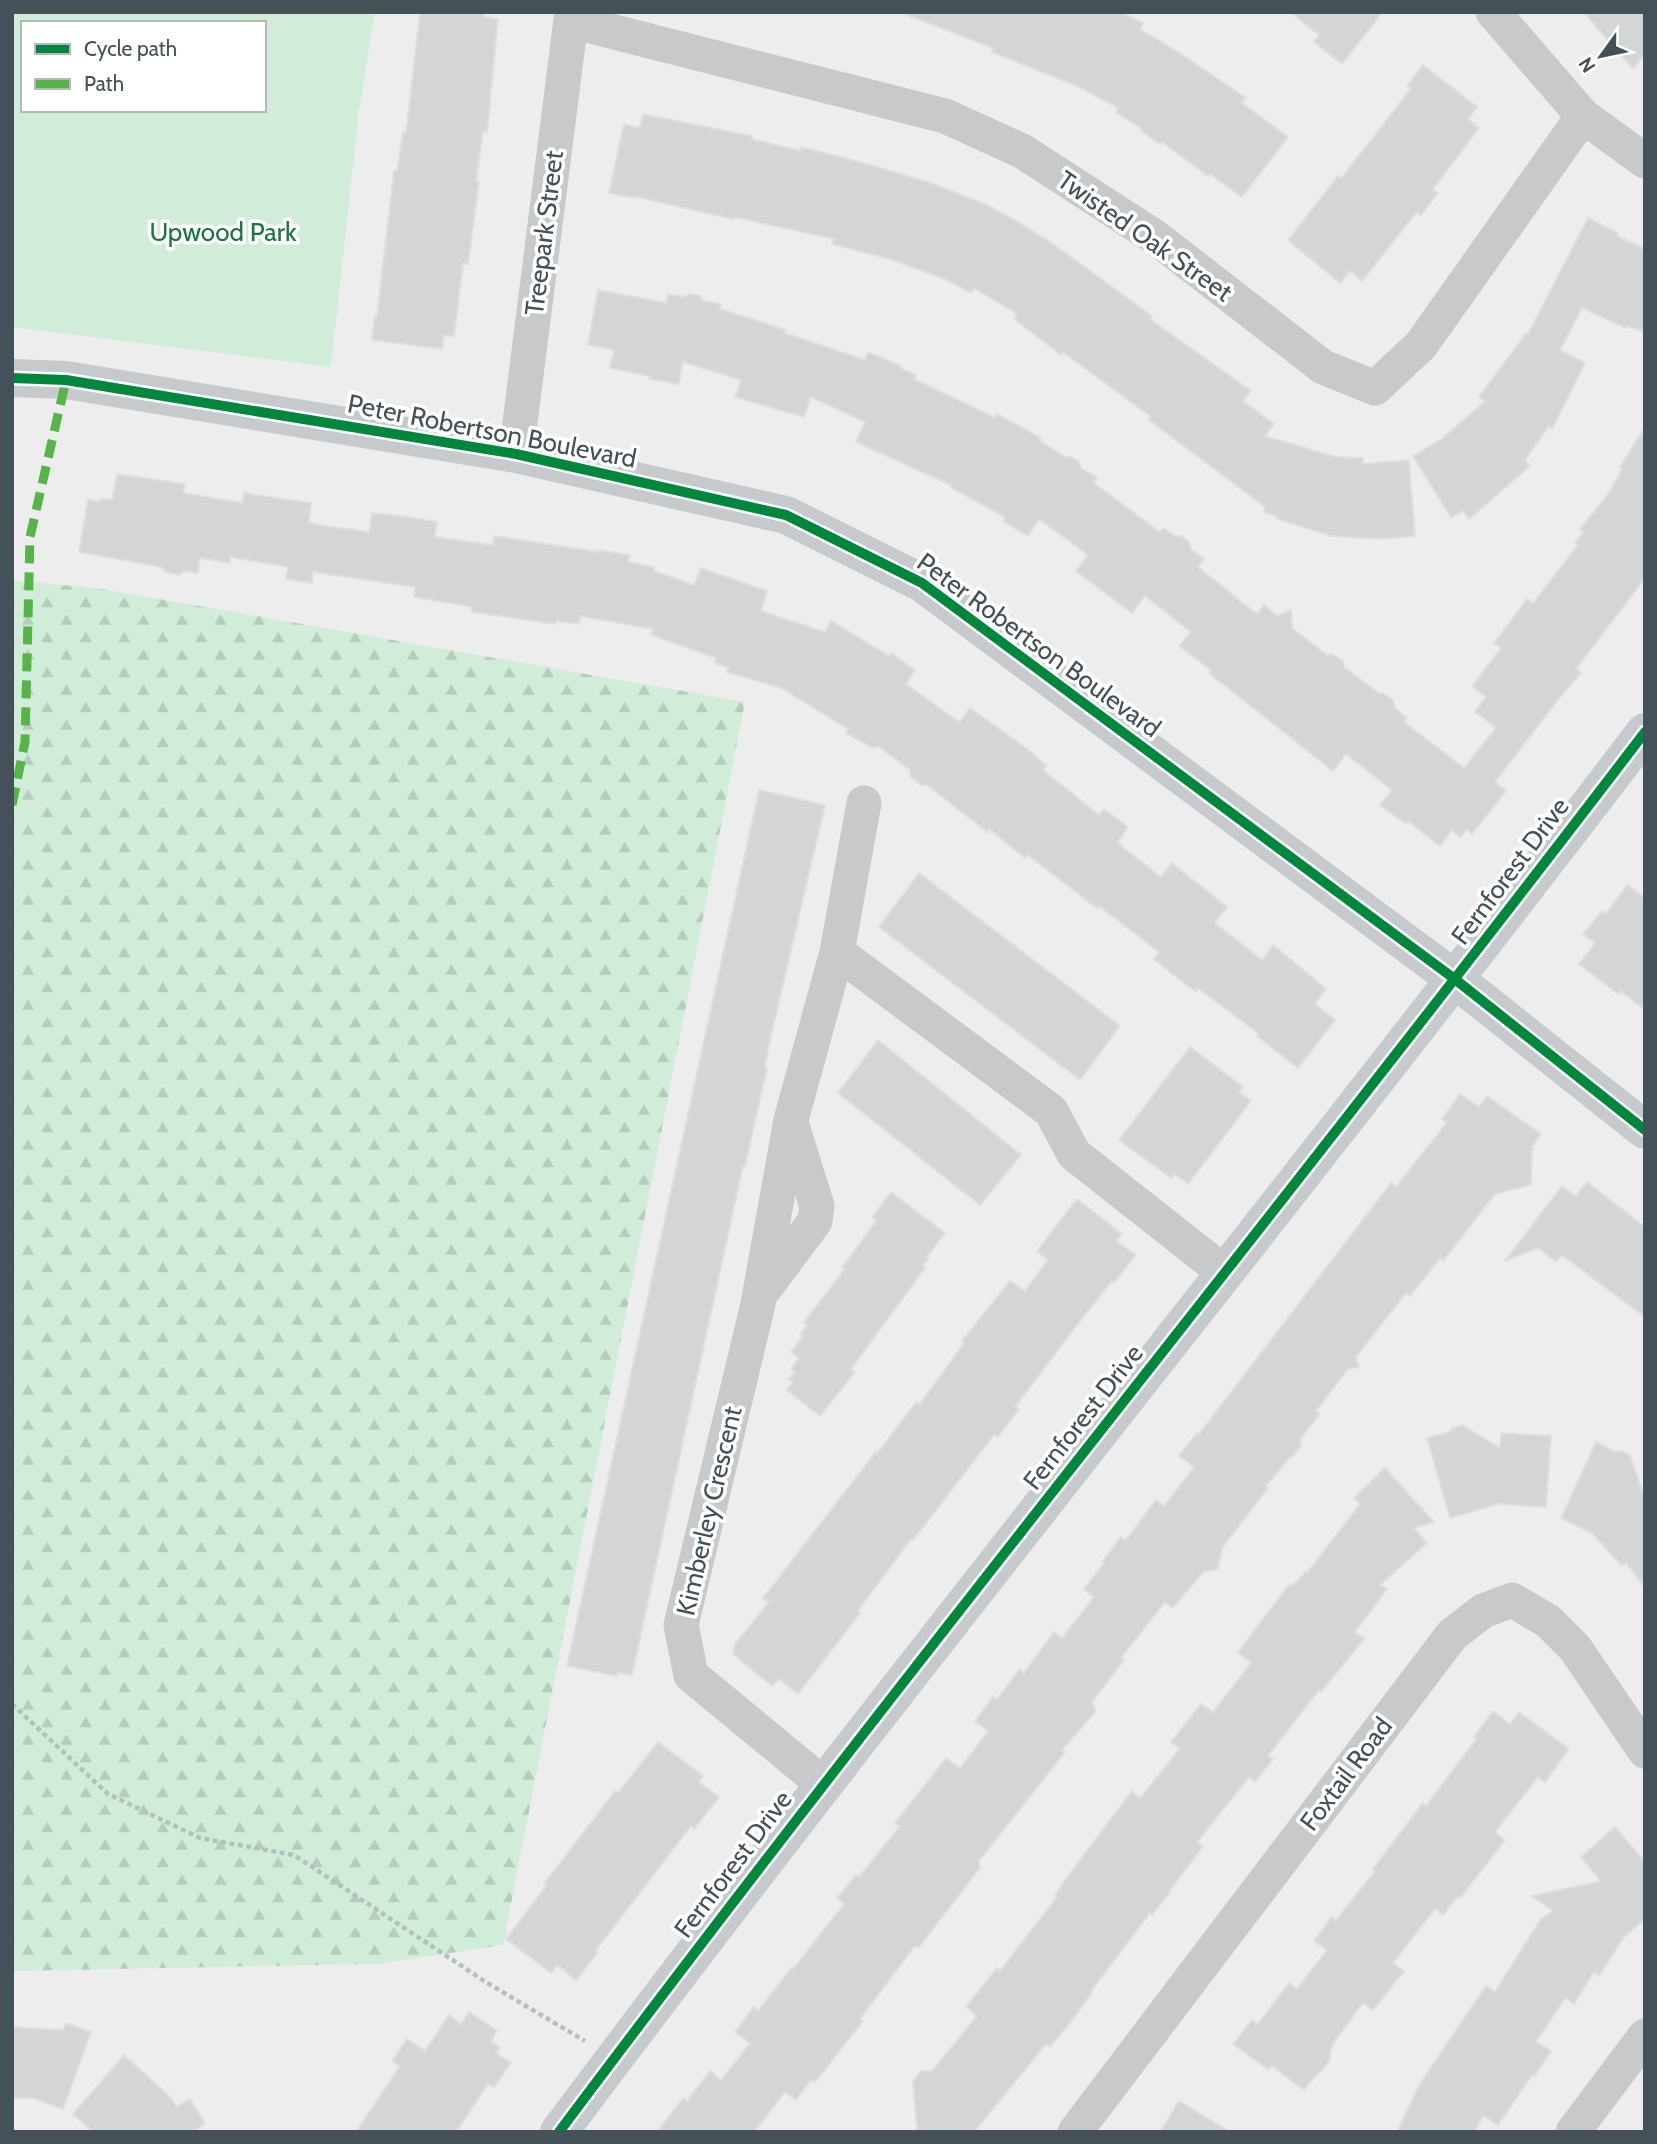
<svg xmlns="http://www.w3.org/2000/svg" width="1657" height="2144" viewBox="0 0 1657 2144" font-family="Cabin,sans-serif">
<defs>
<pattern id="forest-firs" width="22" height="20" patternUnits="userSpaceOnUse" patternTransform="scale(1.75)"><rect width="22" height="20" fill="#d1edda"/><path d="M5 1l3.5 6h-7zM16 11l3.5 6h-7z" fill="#b5cdbd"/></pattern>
</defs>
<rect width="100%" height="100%" fill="#eeeded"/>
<path fill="#d1edda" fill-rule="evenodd" d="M12,12H375L359,111L331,367L12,327ZM23,23H264V110H23Z"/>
<path fill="url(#forest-firs)" d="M12,580L103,589L745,702L503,1945L378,1964L12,1971Z"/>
<path fill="#d4d5d6" stroke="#dfdfe0" stroke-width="2" d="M420,12H485L484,17L498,19L487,132L483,131L476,181L479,182L468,264L463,263L454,336L444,335L442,349L372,340L375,315L377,316L394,171H397L403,132L406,133Z
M905,12H1121L1143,23L1140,29L1178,52L1246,98L1242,103L1288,137L1242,197L1210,174L1208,176L1162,142L1160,144L1141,131L1142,129L1116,112L1118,108L1077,86L992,52L993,48L905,14Z
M1290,12H1383L1342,64L1314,42L1319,35Z
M1584,12H1645V55L1633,68L1616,51Z
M1423,65L1477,107L1468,119L1479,128L1433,189L1438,193L1421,215L1417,212L1362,281L1350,271L1340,283L1288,240L1338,176L1341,178L1376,134L1411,88L1407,86Z
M643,114L752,136V139L800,151L801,147L860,162L931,183L985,204L1011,218L1049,241L1152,316L1150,319L1251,391L1243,401L1274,424L1265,436L1336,457L1363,458V464L1409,460L1415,536L1382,539L1332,536L1277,519V516L1264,512L1265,507L1149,420L1151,417L1063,352L1061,355L1014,319L1017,314L974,288L971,293L947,280L890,259L832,244L834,239L734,217L733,219L633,196V198L609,193L624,124L640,128Z
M1588,218L1618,233L1617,236L1645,249V332L1627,326L1626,328L1582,308L1560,350L1585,363L1552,429L1549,426L1525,460L1530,466L1469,519L1463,511L1451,518L1413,456L1443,438L1485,401L1479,397L1526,333L1528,334Z
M598,290L667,303L668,294L684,297L689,294L700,296L703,301L721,304L720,309L786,330L785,333L865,360L868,352L901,366L900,368L916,375L914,379L995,418L997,414L1041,438L1039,440L1065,457H1071L1078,461L1081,468L1097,478L1094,483L1160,532L1163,528L1175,536H1181L1189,542L1191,549L1204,559L1198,567L1257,614L1264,605L1277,616L1291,610L1292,628L1327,655L1332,654L1343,661L1344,667L1380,694L1383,693L1393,700L1395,708L1407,718L1404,722L1464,768L1496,728L1475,712L1486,697L1472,686L1501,648L1494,643L1527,599L1533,603L1578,545L1575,543L1584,532L1580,529L1606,497L1621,472L1620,467L1645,427V578L1576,669L1581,673L1561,696L1495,782L1506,791L1472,834L1467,829L1460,837L1452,830L1440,846L1408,821L1406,824L1380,805L1392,790L1346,754L1333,771L1209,673L1211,670L1179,646L1191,632L1145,596L1132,613L1076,571L1088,555L1039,519L1028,536L1003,521L1005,517L950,487L951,485L856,442L865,422L811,397L804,417L735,397L741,380L683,362L679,384L649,379L650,376L610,368L614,350L588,345Z
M117,474L185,484L183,493L243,503L244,493L311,503L309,522L319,525L369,532L372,513L408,517L437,522L435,537L493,545L494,536L599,552V550L630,555L628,562L654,567V571L694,585L701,568L767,591L761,611L825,632L831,621L889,656L891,653L915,670L906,684L959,722L970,708L1026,748L1047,766L1043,770L1099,815L1104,809L1128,827L1118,842L1125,849L1161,877L1172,863L1227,907L1215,923L1262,960L1273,945L1326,989L1315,1004L1335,1020L1298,1068L1257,1036L1259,1034L1198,988L1196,992L1165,968L1154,959L1159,952L1099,906L1098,909L1028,855L1025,858L989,829L987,832L927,785H921L910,776V770L878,746L873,748L846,733L848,729L781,688L727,672L729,668L715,663L716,658L651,635L653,629L580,616L579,624L556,621L555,624L472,612V607L414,597L415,587L313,572L312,583L286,579L288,567L230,557V563L200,558L198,573L184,571L180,575L165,572L161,567L79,552L88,499L100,502L101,498L112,500Z
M759,790L825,805L770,1040L765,1067L767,1068L745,1166H743L632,1675L617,1672V1676L567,1666Z
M919,873L1120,1026L1080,1080L879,927Z
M1628,885L1645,898V1010L1621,991L1618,994L1579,964L1595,943L1583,934L1602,911L1605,914Z
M878,1040L1021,1155L980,1205L838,1093Z
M1190,1047L1243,1087L1239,1092L1251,1101L1188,1184L1175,1174L1171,1178L1119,1140Z
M1460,1094L1479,1107L1487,1096L1541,1134L1532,1147L1531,1185L1495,1194L1443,1261L1440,1258L1410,1296L1406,1293L1356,1357L1359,1367L1348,1369L1316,1411L1320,1414L1300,1439L1301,1446L1293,1456L1290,1457L1266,1486L1268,1488L1222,1548L1218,1569L1203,1572L1173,1608L1165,1602L1121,1658L1124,1660L1092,1702L1096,1711L1062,1750L1065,1752L979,1861L980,1868L919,1947H914L860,2019L863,2021L816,2081H810L796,2100L785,2092L754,2132H657L683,2098L687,2101L710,2071L721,2080L750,2043L735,2032L754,2007L758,2011L792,1967L794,1968L844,1904L837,1898L856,1875L859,1877L900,1826L895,1823L946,1758L960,1768L988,1731L975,1721L993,1697L997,1699L1020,1669L1024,1673L1054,1632L1062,1638L1094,1597L1084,1589L1104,1563L1102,1562L1121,1537L1125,1541L1156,1500L1164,1506L1194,1467L1179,1456L1197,1433L1199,1434L1391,1183L1396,1187L1447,1122L1442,1119Z
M1587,1182L1645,1227V1317L1562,1255L1556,1262L1538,1248L1505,1261L1562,1186L1576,1196Z
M891,1192L945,1233L927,1257L929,1258L923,1266L925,1268L856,1362L851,1370L855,1372L820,1416L787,1390L793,1382L789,1379L795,1372L791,1369L799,1358L791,1352L803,1336L800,1334L807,1325L804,1322L845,1269L842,1268L876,1221L872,1217Z
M1077,1199L1122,1234L1116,1241L1136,1255L1114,1283L1112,1281L1070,1334L1015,1407L1019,1409L998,1437L994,1435L913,1540L911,1539L858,1611L860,1613L798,1694L779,1679L772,1686L733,1654L735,1644L769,1602L763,1598L875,1453L877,1454L916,1402L920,1404L964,1343L962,1341L1010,1281L1025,1291L1048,1260L1037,1251Z
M1462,1425L1500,1448L1501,1433L1551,1436L1546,1507L1498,1504L1450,1518L1427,1438L1450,1432L1452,1428Z
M1596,1442L1616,1452L1621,1451L1630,1455L1645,1500V1588L1626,1563L1622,1566L1592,1533L1561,1518Z
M1385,1468L1434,1522L1414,1528L1427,1543L1380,1585L1387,1589L1355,1632L1364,1639L1321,1692L1319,1690L1268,1756L1273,1759L1255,1782L1249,1777L1197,1842L1203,1847L1169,1891L1170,1892L1152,1915L1150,1913L1091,1991L1092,1992L1074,2018L1050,2047L1046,2044L974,2132H917L913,2081L921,2071H932L977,2016L966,2007L997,1968L1000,1971L1057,1897L1055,1895L1068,1876L1132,1791L1140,1798L1180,1749L1171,1742L1201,1704L1213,1712L1251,1663L1238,1652L1288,1586L1295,1584L1305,1572L1307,1573L1360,1504L1354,1498Z
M1493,1711L1510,1724L1519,1712L1569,1749L1545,1782L1538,1777L1495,1832L1505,1840L1461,1897L1456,1898L1443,1915L1435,1909L1393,1963L1404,1971L1373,2010L1363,2003L1332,2045L1329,2062L1321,2072L1317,2074L1304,2090L1272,2066L1269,2070L1233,2044L1252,2020L1258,2024L1289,1983L1297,1989L1327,1950L1314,1941L1332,1917L1336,1920L1375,1871L1373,1869L1406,1825L1423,1803L1426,1806L1477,1738L1474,1737Z
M658,1742L703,1776L699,1782L719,1797L694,1829L691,1826L596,1950L598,1952L576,1980L557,1965L551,1973L506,1939L546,1886L544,1884L615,1791L618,1793Z
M1615,1827L1645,1862V1919L1624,1937L1599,1976L1594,1972L1574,2004L1565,1998L1536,2042L1551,2051L1534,2077L1532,2075L1498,2125L1483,2115L1475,2132H1397L1419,2085L1486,1986L1495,1992L1541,1919L1553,1911L1532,1896L1601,1881L1581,1857Z
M469,2012L497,2031L491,2041L500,2048L496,2053L511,2063L494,2087L488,2084L456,2132H356L400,2066L392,2061L407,2039L425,2051L449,2015L461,2024Z
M66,2023L91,2032L63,2109L33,2098H12V2027L63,2030Z
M124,2055L170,2097L177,2107L190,2099L205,2123L193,2132H93L73,2114Z
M1179,2101L1230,2132H1160Z"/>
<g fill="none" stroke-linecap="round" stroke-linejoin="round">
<path stroke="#b5c1bd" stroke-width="4.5" stroke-dasharray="5 3.5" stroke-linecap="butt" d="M12,1704L108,1794L200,1838L294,1855L489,1984L585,2041"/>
<path stroke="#c7c9cb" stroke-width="35" d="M1493,12L1583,116L1645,161
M571,21L945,116L1022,151L1155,237L1323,367L1375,388L1421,345L1583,116
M516,454L572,12
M837,952L1051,1111L1074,1154L1225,1273
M765,1288L815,1221L817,1206L792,1126
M823,1784L691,1675L681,1625L758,1304L791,1120L837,952L864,803
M1075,2132L1452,1635L1483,1611L1512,1600L1548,1621L1575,1648L1645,1751
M1573,2132L1645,2036"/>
<path stroke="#c7cacd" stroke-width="38" d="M12,378L66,380L516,454L786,515L922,583L1456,980L1645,1130
M559,2132C913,1659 1287,1202 1645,732"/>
<path stroke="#57b448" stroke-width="9" stroke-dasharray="18 9" stroke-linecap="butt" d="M12,805L25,742L30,537L66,380"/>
<defs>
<path id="cycleway" d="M12,378L66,380L516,454L786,515L922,583L1456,980L1645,1130
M559,2132C913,1659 1287,1202 1645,732"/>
</defs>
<use href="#cycleway" stroke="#fff" stroke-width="15"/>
<use href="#cycleway" stroke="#00873e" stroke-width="10"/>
</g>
<g text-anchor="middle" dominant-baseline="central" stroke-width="7" stroke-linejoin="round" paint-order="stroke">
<g font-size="26" fill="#187741" stroke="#fff">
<text x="223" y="232">Upwood Park</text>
</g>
<g font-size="26" fill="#455159" stroke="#fff">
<text transform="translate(544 233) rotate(-83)">Treepark Street</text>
<text transform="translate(1145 236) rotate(35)">Twisted Oak Street</text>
<text transform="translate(492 431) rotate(11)">Peter Robertson Boulevard</text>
<text transform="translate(1039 645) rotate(36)">Peter Robertson Boulevard</text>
<text transform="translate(1510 871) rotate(-53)">Fernforest Drive</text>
<text transform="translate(1083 1417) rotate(-52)">Fernforest Drive</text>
<text transform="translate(709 1511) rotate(-77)">Kimberley Crescent</text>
<text transform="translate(1346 1774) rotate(-53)">Foxtail Road</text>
<text transform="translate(733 1864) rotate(-53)">Fernforest Drive</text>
</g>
</g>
<rect width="1657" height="2144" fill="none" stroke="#455159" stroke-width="28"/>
<rect x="21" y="21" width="245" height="91" fill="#ffffff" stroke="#b5b9bd" stroke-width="2"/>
<rect x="35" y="44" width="35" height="10" fill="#00873e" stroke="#b5b9bd" stroke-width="2"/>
<text x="84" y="56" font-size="21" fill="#455159">Cycle path</text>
<rect x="35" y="79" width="35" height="10" fill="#57b448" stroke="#b5b9bd" stroke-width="2"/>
<text x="84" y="91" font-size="21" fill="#455159">Path</text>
<g transform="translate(1601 56) rotate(237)" stroke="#ffffff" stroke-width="5" paint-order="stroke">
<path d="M0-5L12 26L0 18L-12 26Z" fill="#455159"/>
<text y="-10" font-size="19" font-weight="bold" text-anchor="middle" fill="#455159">N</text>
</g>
</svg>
